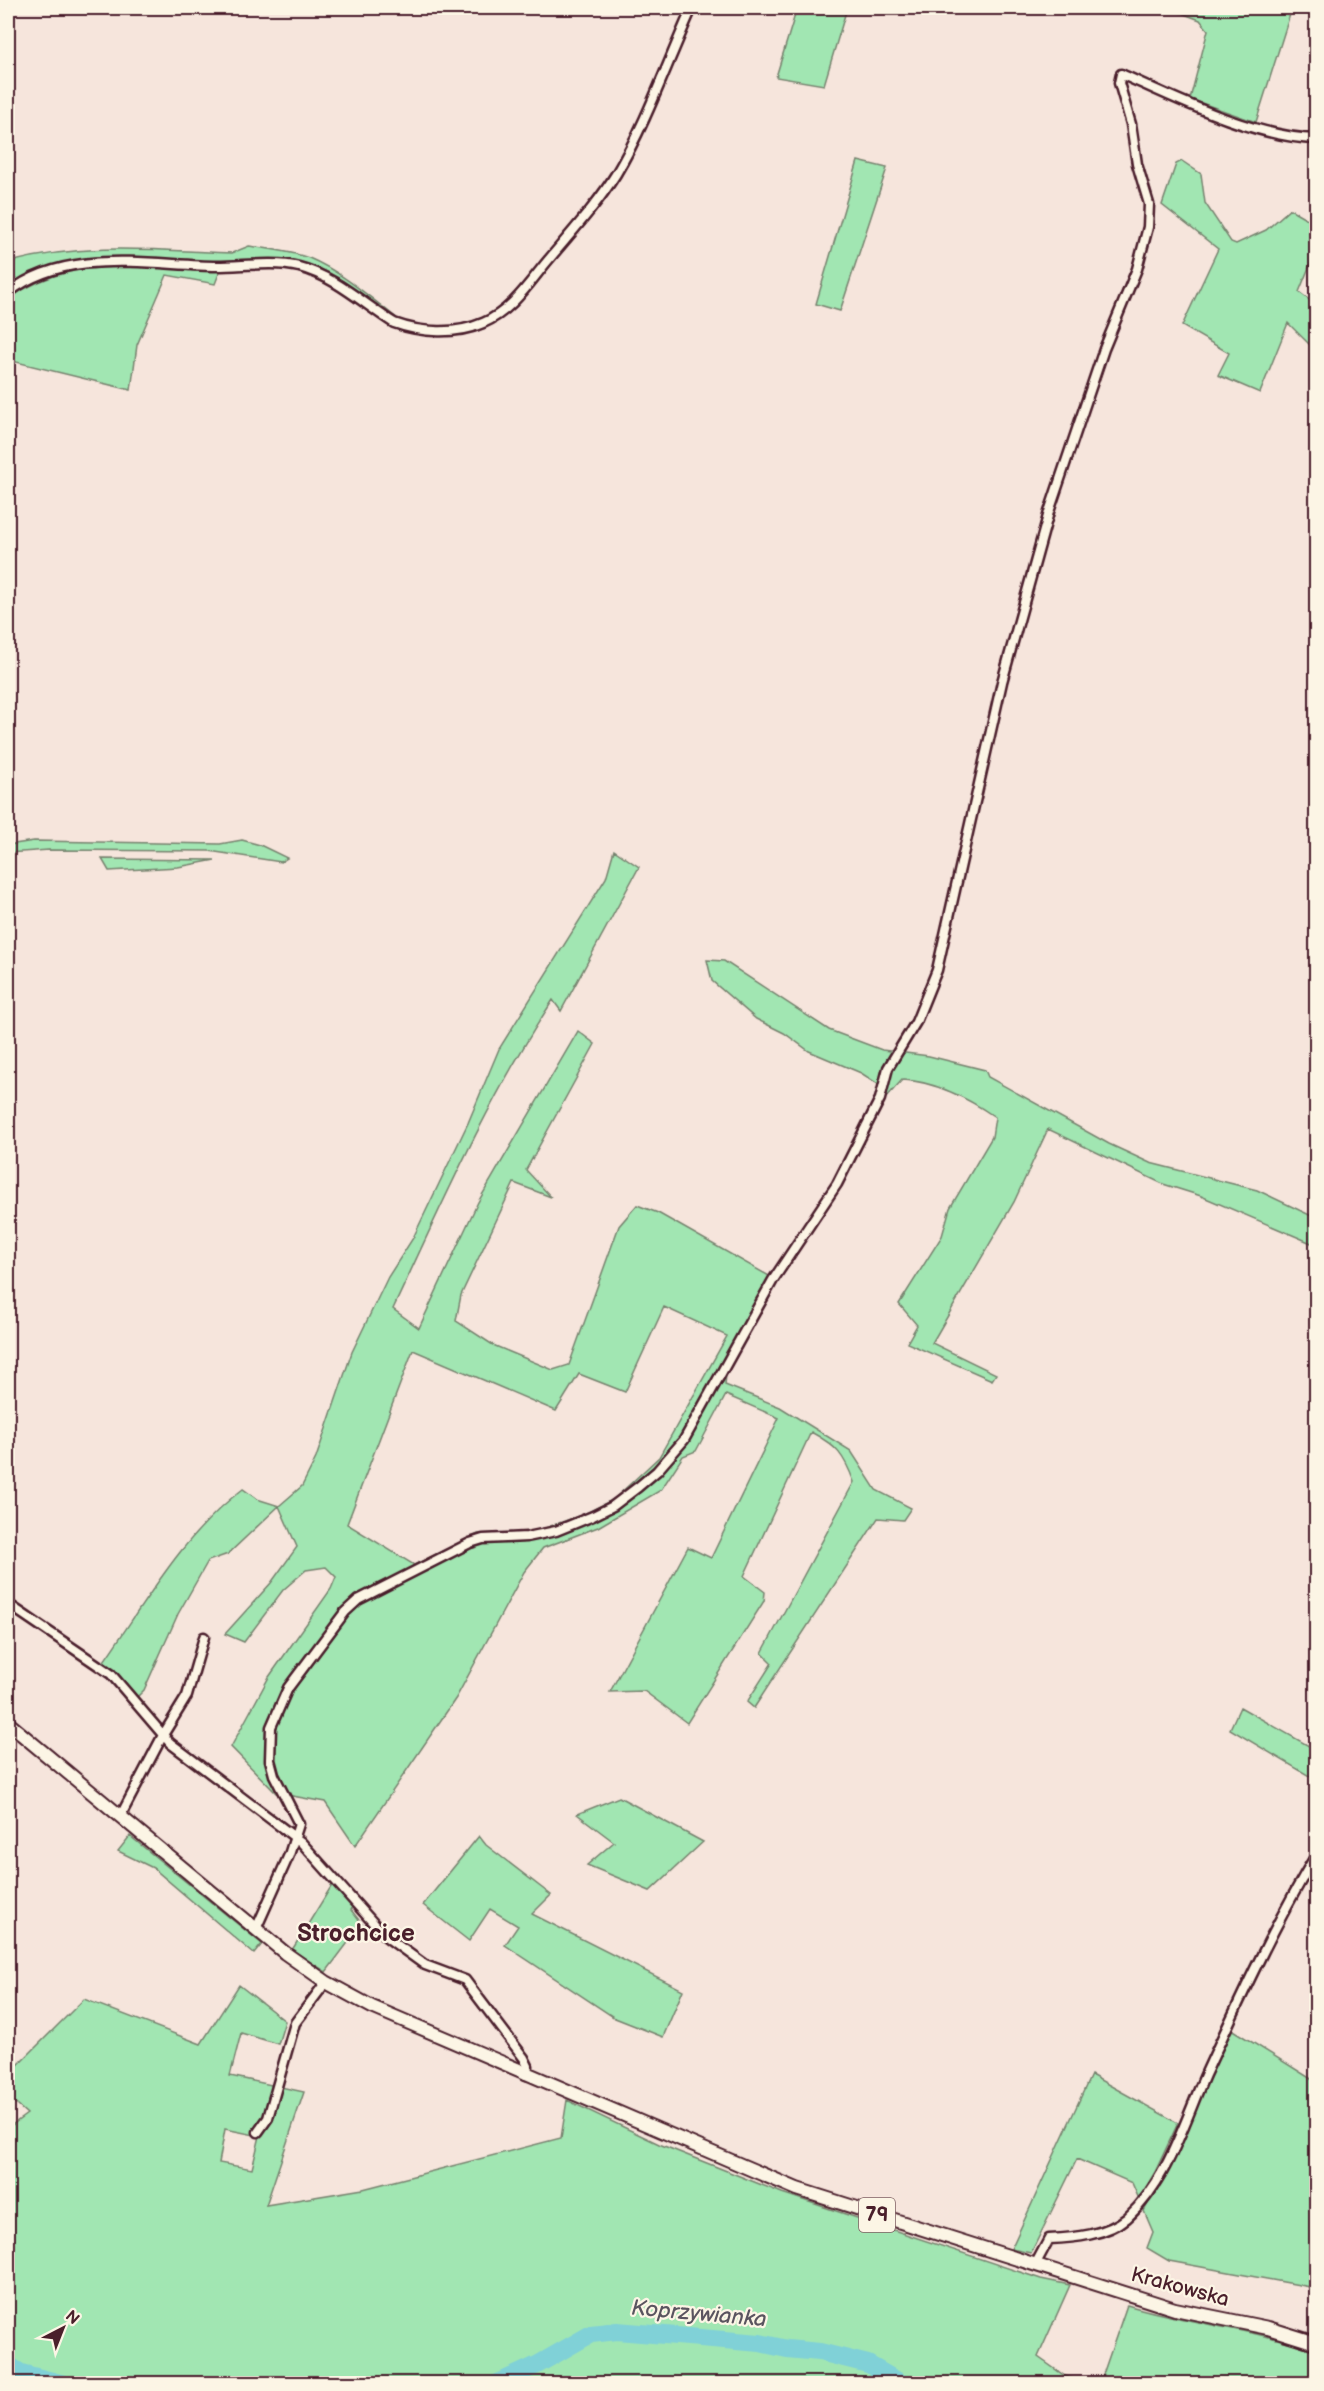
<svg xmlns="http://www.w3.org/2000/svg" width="1324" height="2391" viewBox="0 0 1324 2391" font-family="'Balsamiq Sans',sans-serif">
<rect width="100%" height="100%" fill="#f6e5dc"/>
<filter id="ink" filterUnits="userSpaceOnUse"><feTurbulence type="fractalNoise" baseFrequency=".0167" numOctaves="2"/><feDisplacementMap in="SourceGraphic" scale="12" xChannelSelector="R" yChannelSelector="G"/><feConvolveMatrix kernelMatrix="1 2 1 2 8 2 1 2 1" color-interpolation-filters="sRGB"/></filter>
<g filter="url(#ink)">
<path fill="#a1e6b2" stroke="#76826e" stroke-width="1.5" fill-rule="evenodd" d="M797,8H847L824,85L776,77Z
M1168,8H1292L1256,122L1190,99L1208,30L1200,20Z
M858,161L887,168L840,311L816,304Z
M1182,161L1201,174L1205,203L1231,242L1236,244L1266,230L1290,209L1316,224V250L1299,292L1316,305V351L1288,323L1260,393L1218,375L1229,353L1182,326L1218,249L1162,205L1176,164Z
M249,246C269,249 290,251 309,258C342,272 371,298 398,319C373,303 340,277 313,266C290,256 234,262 208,261C160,261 109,252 61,264C42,269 25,278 8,288L10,262C83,242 157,250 232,253Z
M158,265L220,271L215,284L167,275L137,345L131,390L8,360V299C60,264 98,268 158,265Z
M242,840L260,845L287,858L281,862L209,851L49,850L8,853V845L34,841L220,844Z
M614,850L639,867L561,1011L553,1000C489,1097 442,1204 393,1309L419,1328L478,1202L578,1031L595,1044L526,1170L551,1197L514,1183L461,1295L456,1321L493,1345L553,1370L569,1365L619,1226L637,1205L658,1213L778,1281L726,1374L725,1385L780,1407L851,1451L876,1490L911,1508L903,1520L878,1518L754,1708L747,1702L772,1663L762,1653L854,1482C844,1455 837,1446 811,1432L744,1576L765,1592L764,1601L687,1723L644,1691L610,1692L688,1547L711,1558L779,1418L726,1395L696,1451L683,1456L661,1490L598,1527L543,1548L524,1572L456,1698L355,1846L325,1802L276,1793L231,1747L269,1677L331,1589L336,1577L326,1567L306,1570L283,1590L244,1642L225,1634L271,1583L297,1547L279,1506L228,1554L208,1561L178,1614L144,1690L136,1698L102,1664C145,1603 183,1534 243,1489L257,1499L279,1506L302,1486L316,1458L352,1352L388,1277L413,1238L468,1123L499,1049L606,878ZM664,1307L727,1336L659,1457L614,1499L584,1514L534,1532L478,1534L414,1565L347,1524L413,1350L556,1411L579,1374L625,1392Z
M102,859L215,860L178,867L109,871Z
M707,960L724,961L829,1030L882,1050L929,1056L985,1070L988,1077L1109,1144L1150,1163L1257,1190L1316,1218V1245L1201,1196L1163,1184L1048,1129L1014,1202L932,1343L996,1374L992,1380L907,1343L917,1325L899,1304L942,1236L950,1208L992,1137L995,1117C969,1099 934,1081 902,1080L885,1099L878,1084L861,1073L809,1051L784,1033L756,1019L712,981Z
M1240,1707L1316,1750V1780L1230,1729Z
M619,1797L703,1842L650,1891L587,1865L614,1842L577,1814Z
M130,1836L262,1944L254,1954L153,1868L118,1851Z
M479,1836L486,1845L551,1895L532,1914L683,1990L663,2037L615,2018L505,1945L518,1926L490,1909L469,1941L423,1905Z
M337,1877L358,1902L351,1910L362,1924L326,1972L292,1950Z
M239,1985L285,2021L278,2044L241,2033L230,2076L304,2092L266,2205L363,2189L561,2138L567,2100L659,2144L782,2193L1041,2279L1070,2285L1038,2357L1065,2376L1087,2383H8V2128L27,2114L8,2097V2075L84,1999L201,2044ZM225,2129L260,2136L252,2169L219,2163Z
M1231,2029L1316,2082V2288L1169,2261L1147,2248L1153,2232L1144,2211L1170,2163Z
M1091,2075L1178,2123L1155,2172L1139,2199L1132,2183L1077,2159L1031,2253L1011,2249Z
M1127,2305C1189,2324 1256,2329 1316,2351V2383H1100Z"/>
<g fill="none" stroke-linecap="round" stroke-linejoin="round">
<path stroke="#80d1d7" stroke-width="18" d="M8,2365L21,2373L64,2384
M496,2384L537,2365L591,2334L617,2331L760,2343L787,2349L820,2352L868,2364L903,2384"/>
<defs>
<path id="minor" d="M8,293C66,247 149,265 217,266C244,266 273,261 299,267C334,276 364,304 394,323C421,333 456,335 483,323C510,312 528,285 545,264C570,234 596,206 616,174C646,124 668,61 692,8
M8,1604L111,1674L170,1743L301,1842L385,1936L425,1965L465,1980L524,2058L528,2066L526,2075
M120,1817L163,1735L187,1696L204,1637
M256,1929L289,1855L299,1824L274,1775L270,1760L271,1727L288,1688L345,1612L358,1600L470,1543L483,1539L527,1537L556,1531L593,1516L613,1506L638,1487L657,1471L684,1440L773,1280L837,1184L880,1099L888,1068L916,1022L937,970L1002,682L1049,512L1104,349L1137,269L1148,227L1149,204L1137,164L1131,124L1119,83L1121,74C1179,100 1253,137 1316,139
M258,2132L268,2118L295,2023L326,1982
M1035,2265L1049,2239C1074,2238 1107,2235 1127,2218C1167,2182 1184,2123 1205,2075C1239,2001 1274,1925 1316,1855"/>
<path id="primary" d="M8,1723L285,1953L326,1982L372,2007L797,2189L1175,2309L1268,2328L1316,2343"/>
</defs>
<use href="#minor" stroke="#4a1f2b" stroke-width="13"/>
<use href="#primary" stroke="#4a1f2b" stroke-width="16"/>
<use href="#minor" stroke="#fcf5e5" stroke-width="8"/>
<use href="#primary" stroke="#fcf5e5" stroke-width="12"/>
</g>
</g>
<g text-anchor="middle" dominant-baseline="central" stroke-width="4.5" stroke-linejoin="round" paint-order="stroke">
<rect fill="#fcf5e5" stroke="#7f5f63" stroke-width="1.5" x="859" y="2198" width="36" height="34" rx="4.5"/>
<g font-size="20" font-weight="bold" fill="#4a1f2b">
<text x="877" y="2215">79</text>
</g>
<g font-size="21" fill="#4a1f2b" stroke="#fcf5e5">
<text transform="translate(1180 2287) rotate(15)">Krakowska</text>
</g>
<g font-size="22" font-style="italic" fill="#5a545f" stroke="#fcf5e5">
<text transform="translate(699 2314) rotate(5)">Koprzywianka</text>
</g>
<g font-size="24" font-weight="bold" fill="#4a1f2b" stroke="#fcf5e5">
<text x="356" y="1933">Strochcice</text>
</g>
</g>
<rect width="1324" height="2391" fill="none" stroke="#fcf5e5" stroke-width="30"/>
<rect x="15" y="15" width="1294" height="2361" fill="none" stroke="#4a1f2b" stroke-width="2" filter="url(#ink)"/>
<g transform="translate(63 2328) rotate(42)" stroke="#fcf5e5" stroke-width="4.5" paint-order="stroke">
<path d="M0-4.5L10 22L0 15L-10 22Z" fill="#4a1f2b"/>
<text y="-9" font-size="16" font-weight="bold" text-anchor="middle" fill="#4a1f2b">N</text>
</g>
</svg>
